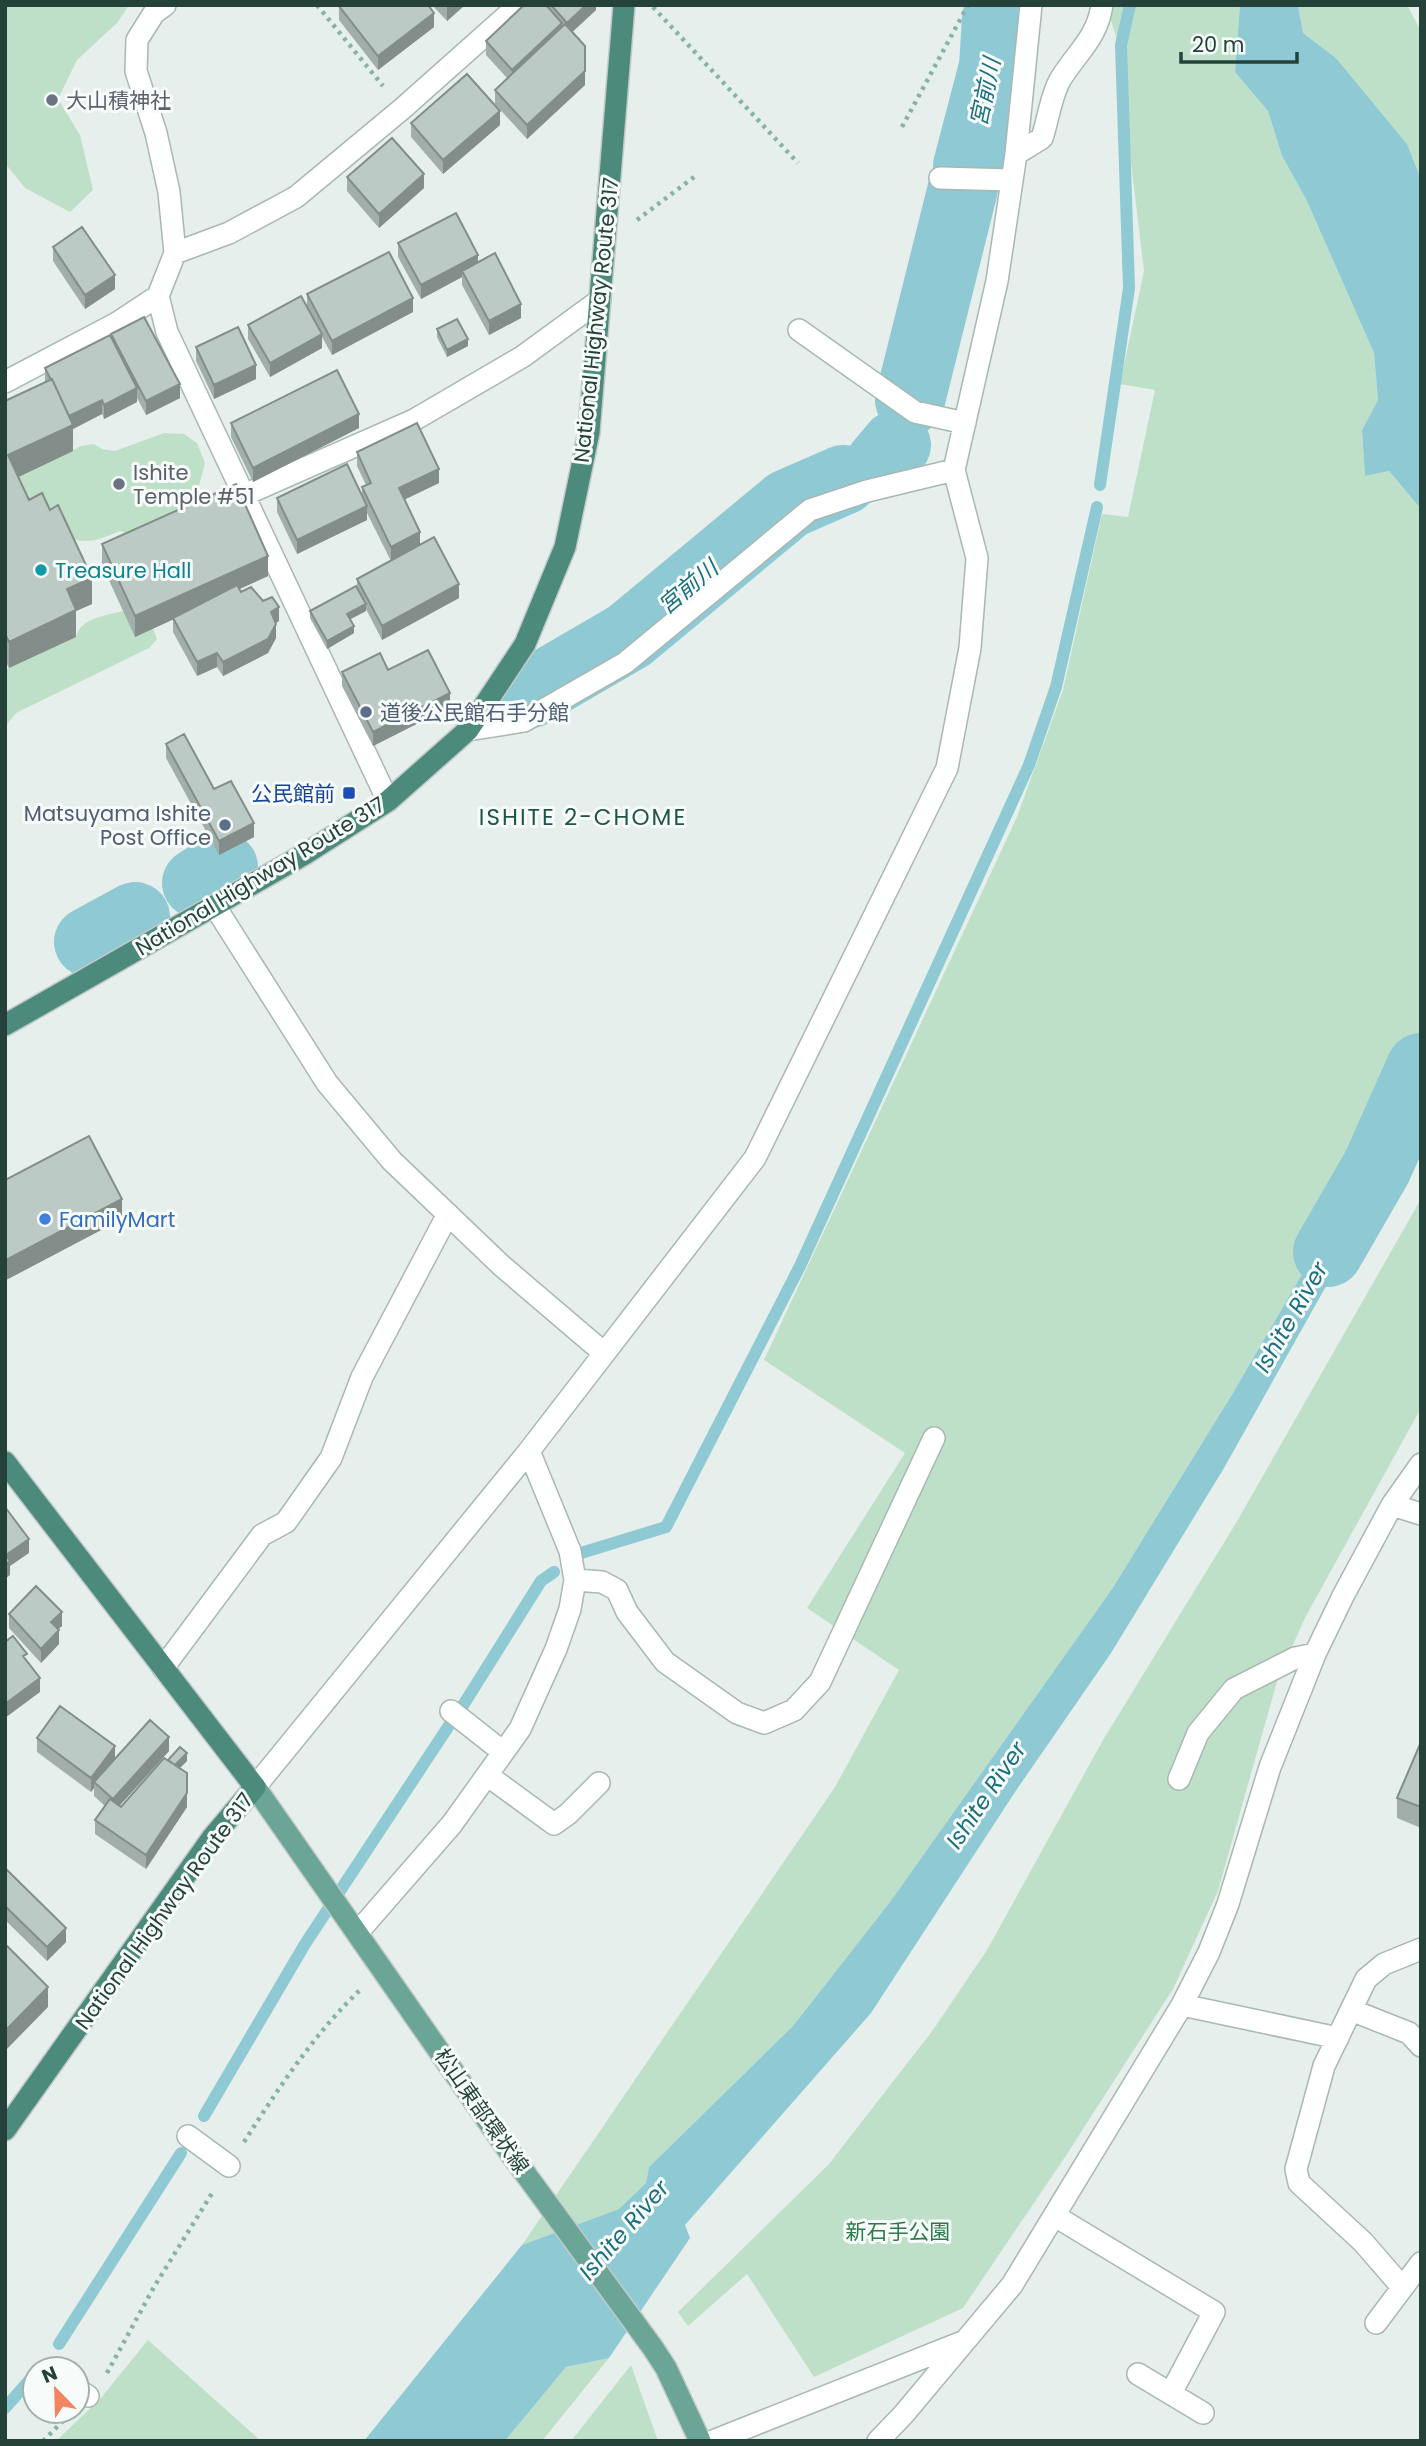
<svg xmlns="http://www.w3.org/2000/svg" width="1426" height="2446" viewBox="0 0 1426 2446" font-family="Poppins,'Noto Sans JP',sans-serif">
<rect width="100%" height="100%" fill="#e6efeb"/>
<path fill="#bfe0c8" d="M5,5H129L117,23L77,60L58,99L80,135L93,190L70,212L25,188L5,163Z
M1106,5H1240L1235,72L1268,111L1282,156L1306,199L1374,353L1378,400L1362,430L1365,476L1389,471L1421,509V1096L1362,1222L1376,1169L1337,1214L1233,1393L1112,1589L890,1902L793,2026L649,2167L646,2183L619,2209L522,2245L835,1787L899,1670L807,1608L905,1453L764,1360L1017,817L1063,690L1102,514L1128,517L1155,390L1120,384L1144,271L1116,36Z
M1298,5H1407L1421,31V179L1407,144L1336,58L1303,33Z
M164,433L184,434L197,443L205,463L199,486L182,499L176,517L135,537L120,531C108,536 95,542 82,541C55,537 27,500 8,482L81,446L94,444L102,449L115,451Z
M123,611L153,629L157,639L149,648L16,713L5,727V670L76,637C81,617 106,616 123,611Z
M1421,1199V1408L1306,1616L1278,1678L1218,1891L1173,1989L1065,2157L963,2308L814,2377L747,2274L688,2326L678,2312L829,2164L933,2030L987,1950L1103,1740L1236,1523Z
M148,2340L261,2441H56L100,2399Z
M609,2358L542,2441H505L566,2367Z
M631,2365L658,2441H571Z"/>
<path fill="#8ec9d4" d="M1240,5H1298L1303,33L1336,58L1407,144L1421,179V509L1389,471L1365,476L1362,430L1378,400L1374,353L1306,199L1282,156L1268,111L1235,72Z
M1377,1167L1362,1222L1224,1468L1111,1653L1015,1792L871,2013L685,2225L690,2238L609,2358L566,2367L505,2441H364L522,2245L619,2209L646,2183L649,2167L793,2026L890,1902L1112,1589L1233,1393L1337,1214Z"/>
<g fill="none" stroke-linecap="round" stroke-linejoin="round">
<path stroke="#8ec9d4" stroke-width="12" d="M1100,485L1129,288L1121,45L1130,5
M581,1553L666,1527L800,1266L1029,765L1056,687L1097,507
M462,1707L541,1581L554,1572
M204,2116L305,1944L450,1724
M59,2344L181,2153
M5,2408L35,2374"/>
<path stroke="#8ec9d4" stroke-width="70" d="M968,166L994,67L997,18
M910,400L963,188
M880,464L896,445
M531,693L629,636L788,504L843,480
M197,883L223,867
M89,942L135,917
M1328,1252L1377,1167L1421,1068"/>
<defs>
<path id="minor" d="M1016,154L1042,138C1048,120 1051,96 1060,80C1076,53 1097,39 1102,5
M940,178L1012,180
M175,253L229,233L296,197L402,109L519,5
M158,296L175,253L169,192L156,133L136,71L137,40L154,13L165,5
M799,330L915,412L965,423
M5,382L117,323L158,296L167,332L388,801
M244,495L414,420L522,357L600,300
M468,730L524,721L625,663L810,510L867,491L954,470
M214,905L327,1083L392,1161L502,1266L604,1353
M1392,1505L1421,1514
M575,1580L602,1582L617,1590L627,1612L665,1662L737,1713L764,1723L794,1710L820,1682L934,1438
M163,1668L262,1535L286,1522L331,1458L362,1377L448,1214
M451,1711L503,1752
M487,1775L554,1824L568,1814L599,1783
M1179,1779L1198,1733L1234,1689L1295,1658L1315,1654
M255,1787L529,1451L755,1158L947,768L970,648L977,558L954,470L997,281L1016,154L1031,5
M358,1932L452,1824L520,1729L556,1649L570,1609L575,1580L570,1551L529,1451
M1182,2005L1338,2038
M1351,2010L1409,2033L1421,2046
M188,2136L229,2166
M1055,2216L1214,2312L1171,2393
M1402,2287L1363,2242L1299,2183L1296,2169L1324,2066L1366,1979L1384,1964L1421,1949
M1376,2323L1421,2263
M1138,2374L1203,2413
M77,2389L88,2396
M713,2441L965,2341
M878,2441L903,2415L1012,2285L1182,2005L1209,1952L1228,1904L1270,1767L1315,1654L1343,1596L1392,1505L1421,1464"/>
<path id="primary" d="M255,1787L508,2150L653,2348L666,2368L700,2441"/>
<path id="trunk" d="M5,1025L305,854L388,801L468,730L525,644L565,547L589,432L624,5
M5,1462L255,1787L212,1838L5,2130"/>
</defs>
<use href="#minor" stroke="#a8b8b2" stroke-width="24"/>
<use href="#primary" stroke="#c2cac8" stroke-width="24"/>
<use href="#trunk" stroke="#c2cac8" stroke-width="24"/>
<path stroke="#86b3a5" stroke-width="4.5" stroke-dasharray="3.5 5" stroke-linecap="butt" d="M317,5L383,86
M653,7L798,163
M902,127L968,5
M637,220L698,174
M244,2142C278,2089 314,2034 360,1990
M107,2373L154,2287L214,2190
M43,2441L67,2417"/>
<use href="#minor" stroke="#fff" stroke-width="21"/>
<use href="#primary" stroke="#6aa596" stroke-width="21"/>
<use href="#trunk" stroke="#4c8a7c" stroke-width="21"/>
</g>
<path fill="#a1aea9" d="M432,5H465L447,21Z
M524,5H596V10L572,32L585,85L527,139L495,104V90L507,78L486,55V41Z
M339,6L434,27L378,70L339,20Z
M411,123L500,125L443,174L411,137Z
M347,177L424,188L379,228L347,191Z
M398,243L478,262L521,318L489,335L462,285V277L421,299L398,257Z
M53,247L115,289L85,309L53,261Z
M307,294L413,312L332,355L322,337V348L270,377L248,339V325L307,307Z
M437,329L468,346L447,357L437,337Z
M111,334L180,398L146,415L137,398V402L104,419L102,414L73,429V451L18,477L29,500L92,604L76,611V637L9,668L5,660V401L45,383V368L111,338Z
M196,347L256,379L214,399L196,361Z
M231,423L359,428L253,482L231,437Z
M357,452L439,483L404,500L420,544L459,598L382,640L366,609V611L350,619L354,633L327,649L310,618V611L357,587V579L391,561L367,513V520L297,554L277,512V498L362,494V487L366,485L357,466Z
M102,544L268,576L239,589L241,592L279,621L276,623V638L268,653L223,676L217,667L197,676L173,632V619L135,637L102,565Z
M388,670L450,707L373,746L342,686V672Z
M166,744L214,789L254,837L219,855L166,758Z
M5,1180L122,1219L6,1280Z
M9,1614L62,1626L58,1629L59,1644L41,1663L9,1628Z
M37,1738L115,1759L169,1751L119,1806L121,1807L168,1760L187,1761L179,1768L187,1807L146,1869L95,1834V1820L105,1806L94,1796V1788L91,1792L37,1752Z
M1421,1742V1828L1397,1818V1798Z
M5,1868L66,1942L47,1961L5,1920Z"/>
<path fill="#838d89" d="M449,5H465L447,21V7Z
M586,5H596V10L567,37V23Z
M434,13V27L378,70V56Z
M562,23V37L512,84V70Z
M585,46V85L527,139V125Z
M500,111V125L443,174V160Z
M424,174V188L379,228V214Z
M478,255V269L462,271V277L421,299V285Z
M115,275V289L85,309V295Z
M413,298V312L332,355V341Z
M521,304V318L489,335V321Z
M322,334V348L270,377V363Z
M468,339V346L447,357V350Z
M256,365V379L214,399V385Z
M180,384V398L146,415V401Z
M137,388V402L104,419V405Z
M102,400V414L73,429V451L8,482V455L69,416Z
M359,414V428L253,482V468Z
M439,469V483L399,502V488Z
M367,506V520L297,554V540Z
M420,532V546L391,561V547Z
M268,556V576L135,637V616Z
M92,578V604L76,611V637L9,668V642L67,589Z
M459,584V598L382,640V626Z
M366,604V611L347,621V614Z
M279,607V621L271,626V612Z
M276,624V638L268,653L223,676V662Z
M354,626V633L327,649V641Z
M217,653V667L197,676V662Z
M450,693V707L373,746V732Z
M254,823V837L219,855V841Z
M122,1199V1219L6,1280V1260Z
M29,1539V1553L10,1566V1575L5,1579L6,1555Z
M62,1612V1626L51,1636V1622Z
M59,1630V1644L41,1663V1649Z
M40,1678V1692L5,1718V1704Z
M169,1737V1751L113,1813V1799Z
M115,1746V1760L94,1782V1788L91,1792V1778Z
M187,1753V1761L172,1776V1768Z
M187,1773V1807L146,1869V1855Z
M66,1928V1942L47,1961V1947Z
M48,1987V2007L5,2051V2031Z"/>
<path fill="#bbcac4" stroke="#838d89" stroke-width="2" d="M340,5H428L434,13L378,56L339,6Z
M524,5H546L562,23L512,70L486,41Z
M551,5H586L567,23Z
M565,24L585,46V71L527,125L495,90Z
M467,74L500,111L443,160L411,123Z
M392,138L424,174L379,214L347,177Z
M456,213L478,255L421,285L398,243Z
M82,227L115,275L85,295L53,247Z
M389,252L413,298L332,341L307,294Z
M495,253L521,304L489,321L462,271Z
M301,296L322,334L270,363L248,325Z
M144,317L180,384L146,401L111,334Z
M457,319L468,339L447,350L437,329Z
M238,327L256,365L214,385L196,347Z
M110,335L137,388L104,405L102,400L69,416L52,379L51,380L45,368Z
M337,370L359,414L253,468L231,423Z
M52,379L73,425L8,455L29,500L42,493L50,510L58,505L92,578L67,589L76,610L9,642L5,634V401Z
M417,423L439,469L399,488L420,532L391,547L362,487L371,483L357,452Z
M347,464L367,506L297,540L277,498Z
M236,484L268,556L135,616L102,544Z
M434,537L459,584L382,626L357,579Z
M237,585L241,592L251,587L263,601L272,597L279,607L271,612L276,624L268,639L223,662L217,653L197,662L173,618Z
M356,586L366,604L347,614L354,626L327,641L310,611Z
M428,650L450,693L373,732L342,672L380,653L388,670Z
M184,734L214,789L231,781L254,823L219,841L166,744Z
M89,1136L122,1199L6,1260L5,1180Z
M5,1507L29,1539L6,1555L10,1561L5,1565Z
M36,1586L62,1612L51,1622L59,1630L41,1649L9,1614Z
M13,1636L27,1654L23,1656L40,1678L5,1704V1642Z
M60,1706L115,1746L91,1778L37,1738Z
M150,1720L169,1737L113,1799L94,1782Z
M1421,1742V1807L1397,1798Z
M180,1747L187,1753L175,1765L168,1760Z
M164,1758L187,1773V1793L146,1855L95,1820L110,1799L121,1807Z
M5,1868L66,1928L47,1947L5,1906Z
M5,1944L48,1987L5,2031Z"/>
<g fill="#6b7280" stroke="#f7fbf9" stroke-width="2.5">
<circle cx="52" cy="100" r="7"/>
<circle cx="119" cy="484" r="7"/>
</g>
<circle fill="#0f9aa8" stroke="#f7fbf9" stroke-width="2.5" cx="41" cy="570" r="7"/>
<g fill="#5c6f8a" stroke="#f7fbf9" stroke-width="2.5">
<circle cx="366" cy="712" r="7"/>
<circle cx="225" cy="825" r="7"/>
</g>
<rect fill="#1a4fb4" stroke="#f7fbf9" stroke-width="2.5" x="342" y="786" width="14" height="14" rx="3.5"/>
<circle fill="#3f7fe0" stroke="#f7fbf9" stroke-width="2.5" cx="45" cy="1219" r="7"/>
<g text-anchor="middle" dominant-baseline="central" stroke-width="6" stroke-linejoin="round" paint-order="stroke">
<g font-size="21" fill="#5b616d" stroke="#f7fbf9" text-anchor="start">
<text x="66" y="100">大山積神社</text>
<text x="133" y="472">Ishite<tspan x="133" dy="24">Temple #51</tspan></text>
</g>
<g font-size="21" fill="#24423a" stroke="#f7fbf9">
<text transform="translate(596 320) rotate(-84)">National Highway Route 317</text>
<text transform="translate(260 876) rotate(-31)">National Highway Route 317</text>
<text transform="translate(164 1911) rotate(-54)">National Highway Route 317</text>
<text transform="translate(482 2111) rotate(55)">松山東部環状線</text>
</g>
<g font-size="21" fill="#0d838f" stroke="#f7fbf9" text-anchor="start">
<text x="55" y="570">Treasure Hall</text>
</g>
<g font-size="21" fill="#4e5e75" stroke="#f7fbf9" text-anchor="start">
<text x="380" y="712">道後公民館石手分館</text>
<text x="211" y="813" text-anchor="end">Matsuyama Ishite<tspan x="211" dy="24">Post Office</tspan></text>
</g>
<g font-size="21" fill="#164399" stroke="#f7fbf9" text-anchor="end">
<text x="335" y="793">公民館前</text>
</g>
<g font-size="21" fill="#366cbe" stroke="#f7fbf9" text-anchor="start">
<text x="59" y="1219">FamilyMart</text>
</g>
<g font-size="21" fill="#2d7a4b" stroke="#f7fbf9">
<text x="898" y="2231">新石手公園</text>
</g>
<g font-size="23" font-style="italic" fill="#1c6f80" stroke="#f7fbf9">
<text transform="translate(985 92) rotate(-78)">宮前川</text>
<text transform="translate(688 587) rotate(-40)">宮前川</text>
<text transform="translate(1291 1317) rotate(-60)">Ishite River</text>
<text transform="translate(986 1795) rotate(-56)">Ishite River</text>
<text transform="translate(624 2230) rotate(-49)">Ishite River</text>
</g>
<g font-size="23" letter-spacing="2" fill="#1f5548" stroke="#f7fbf9">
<text x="583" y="817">ISHITE 2-CHOME</text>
</g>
</g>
<rect width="1426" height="2446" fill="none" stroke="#24423a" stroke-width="14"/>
<g transform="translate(56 2390) rotate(337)"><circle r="33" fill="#f7fbf9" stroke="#a3b1ad" stroke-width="2"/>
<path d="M0-5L12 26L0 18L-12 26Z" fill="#f4845f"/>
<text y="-10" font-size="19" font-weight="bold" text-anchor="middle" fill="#24423a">N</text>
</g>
<path d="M1181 52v10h116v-10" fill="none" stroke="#24423a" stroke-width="3.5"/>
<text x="1192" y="52" font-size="21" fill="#24423a" stroke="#f7fbf9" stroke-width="5" paint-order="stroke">20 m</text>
</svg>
